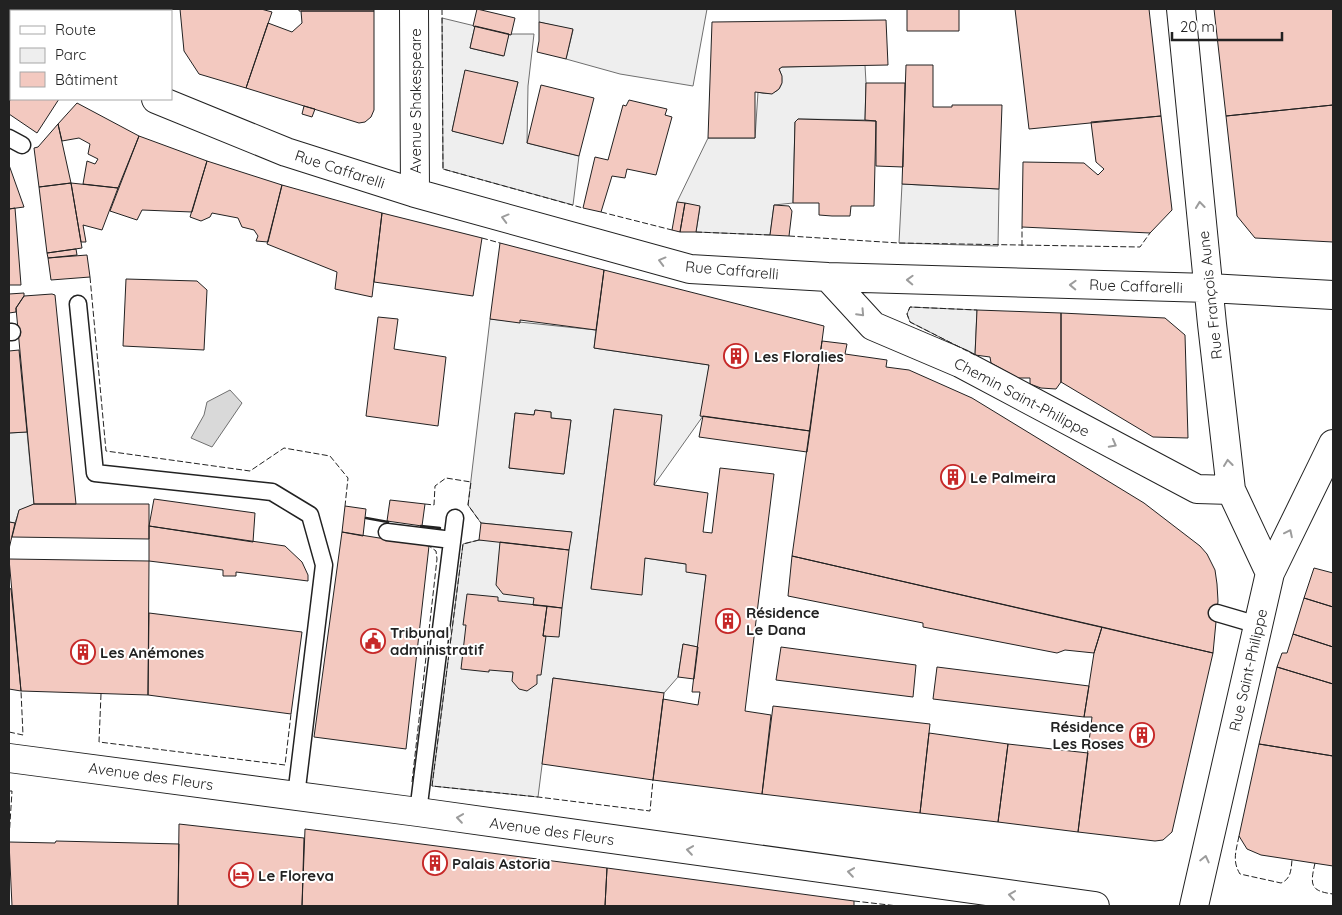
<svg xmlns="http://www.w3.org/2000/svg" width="1342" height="915" viewBox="0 0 1342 915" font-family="Quicksand,sans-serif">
<rect width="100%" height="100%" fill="#fff"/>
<path fill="#eee" stroke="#6f6f6f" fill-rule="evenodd" d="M539,9H707L693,86L620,74L566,59L573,30L539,22Z
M442,18L475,26L470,48L503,56L509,34H534L528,86L527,143L579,156L573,205L443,169ZM465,71L518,82L503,143L452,131Z
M865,65L866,83L865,120L798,119L795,122L793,203L774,205L770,235L696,232L700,207L677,202L708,138H755L758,92C777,98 787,86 779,69L782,67Z
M902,184L999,189L998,246L899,243Z
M910,307L977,310L975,355L910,322L907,314Z
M490,319L596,330L594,348L709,365L703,416L654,485L614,410L591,588L645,558L686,564L706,575L698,647L683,644L678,677L664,693L553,678L538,797L432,786L463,544L479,540L571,532L481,523L468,505ZM535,410L551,412V418L571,420L564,474L509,468L515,413L534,415Z
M27,432L34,504L19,511L15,523L9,522V433Z"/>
<path fill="#d9d9d9" stroke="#6f6f6f" d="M230,390L242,403L212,447L191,438L204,415L207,402Z"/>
<path fill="#f3c9c0" stroke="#222" d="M84,9H123V10L88,11Z
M180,9H261L272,12L246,88L199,74L184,51Z
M299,9H374V11H299Z
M477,9L515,18L511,35L473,26Z
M907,9H959V31H907Z
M1015,9H1149L1161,116L1029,129Z
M1214,9H1333V105L1226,116Z
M301,11H374V110L371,117L365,122L359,123L246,88L268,23L292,32L302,23Z
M886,20L888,65L782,67L779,69L782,76V83L779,89L772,94L755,92V138H708L712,22Z
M539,22L573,29L566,59L537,52L539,41Z
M475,26L509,34L504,56L470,48Z
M9,60L11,61L10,100L9,99Z
M906,65H933V107H952V105H1002L999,189L902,184Z
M465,70L518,82L503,144L452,131Z
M866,83H905L903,167L876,166V121L865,120Z
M541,85L594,98L579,156L527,143Z
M11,98V99H59L37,133L9,114V102Z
M629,100L667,109L665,115L672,117L656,175L627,169L625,178L612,176L601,212L583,208L595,157L608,160L623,105L626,106Z
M77,103L139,136L118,188L83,184L87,161L95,164L98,159L88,154L90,144L79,138L62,141L58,124Z
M1333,105V242L1255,238L1237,216L1226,116Z
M304,106L315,109L312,117L302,114Z
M1161,116L1172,210L1150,233L1022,227L1023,162L1084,163L1098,175L1104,169L1096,162L1091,122Z
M798,119L876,121L874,206H851L850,216H832L819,215V203H793L795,122Z
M58,124L71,183L39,187L34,148L38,147Z
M139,136L207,161L192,212L142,210L137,220L110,211Z
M207,161L282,185L268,242L256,241L258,236L254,230L242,227L238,218L212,213L210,217L201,221L190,217Z
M9,165L24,207L9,209Z
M71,183L82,248L47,253L39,187Z
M71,183L118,188L102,230L83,225L86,242H81Z
M282,185L382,213L372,297L335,289L337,272L267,244Z
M677,202L685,203L680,232L672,230Z
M685,203L700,206L696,232H680Z
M774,205L789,206L792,211L789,236L770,235Z
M15,208L21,285H9V209Z
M382,213L482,238L473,296L374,282Z
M500,243L604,270L596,330L520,320V323L490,319Z
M76,249L77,255L48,258L47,253Z
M87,255L90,277L51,280L48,258Z
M604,270L824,326L810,431L700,416L709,365L594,348Z
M126,279L197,281L207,290L204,350L123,346Z
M24,293V296L16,308V312L9,313V294Z
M52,294L55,295L76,504H34L16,308L24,296Z
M977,310L1061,313V382L1056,389L1041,388L1030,384V378H1018L991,363L990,357L975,355Z
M1061,313L1165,318L1185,335L1188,438L1153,437L1061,382Z
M378,317L398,319L394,349L446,357L438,426L366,416Z
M822,341L847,344L845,354L887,360L886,367L909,370L972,398L1144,503L1200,546L1207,554L1215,570L1217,584L1218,601L1213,653L792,556Z
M19,350L27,432L9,433V351Z
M614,409L662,415L654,485L708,493L703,532L712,533L720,468L774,474L745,711L771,715L762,794L653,780L663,699L698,705L700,692H692L706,575L686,572V564L645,558L642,595L591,589Z
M535,410L551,412V418L571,420L564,474L509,468L515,413L534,415Z
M703,416L810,431L807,452L699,437Z
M154,499L255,513L253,542L149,526Z
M390,500L425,504L422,526L387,521Z
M34,504H149V539L12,537L19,510Z
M345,506L366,509L363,536L342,532Z
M9,522L15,523L9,549Z
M481,523L572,532L569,550L479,540Z
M149,526L285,546L302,562L308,575V581L236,572V576H223V570L149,561Z
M342,532L429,546L406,749L314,737Z
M500,542L569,550L562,608L533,605L534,598L503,594L496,585Z
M792,556L1102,627L1094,653L1065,650L1057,653L923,627V623L788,596Z
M9,559L149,561L148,695L21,691Z
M1314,568L1333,573V607L1304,598Z
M9,588L11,589L21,691L9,689Z
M467,594L498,597V601L547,606L543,636H546L541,675H537V684L527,691L519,689L512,681L513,672L489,670V672L461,669L466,625H463Z
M1304,598L1333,607V647L1293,634Z
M547,606L562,608L559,637L543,636Z
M149,613L302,632L291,714L148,695Z
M1102,627L1213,653L1172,832L1163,840L1155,841L1078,832L1092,717H1084L1094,653Z
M1293,634L1333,647V684L1277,667L1282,653H1287Z
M683,644L698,647L694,679L678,677Z
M781,647L916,665L913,697L776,680Z
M937,667L1089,686L1084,717L933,699Z
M1277,667L1333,684V756L1259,744Z
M553,678L664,693L653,780L542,764Z
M773,706L930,724L920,813L762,794Z
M929,733L1008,744L998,822L920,813Z
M1008,744L1088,753L1078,832L998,822Z
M1259,744L1333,756V866L1261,855L1247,849L1239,836Z
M179,824L304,838L302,906H178Z
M305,829L607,868L605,906H302Z
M56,841L179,844L178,906H12L9,842L55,843Z
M607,868L854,901V906H605Z"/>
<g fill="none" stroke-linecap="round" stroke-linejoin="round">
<defs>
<path id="service" d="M9,138L22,145
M78,304L95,473L272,492L310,515L324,565L296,796
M9,332H12
M387,532L452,540
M1217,613L1258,625
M418,812L455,518"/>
<path id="minor" d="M10,9L13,11
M144,9V11
M414,9L415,193
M1181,9L1212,324L1231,490L1270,573
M156,99L286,152L415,193L690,269L828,277L1209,288L1333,295
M828,277L873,326L960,363L1197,489L1231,490
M1194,906L1270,573L1333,444"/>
<path id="secondary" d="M9,758L418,812L1095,906"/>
</defs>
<use href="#service" stroke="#222" stroke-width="19"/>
<use href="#minor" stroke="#222" stroke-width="30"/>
<use href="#secondary" stroke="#222" stroke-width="30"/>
<use href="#service" stroke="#fff" stroke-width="16"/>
<use href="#minor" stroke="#fff" stroke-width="28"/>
<use href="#secondary" stroke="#fff" stroke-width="28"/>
<path stroke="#222" stroke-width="1" stroke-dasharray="6 2.5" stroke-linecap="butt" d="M442,9L443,169L583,208
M601,212L672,230
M696,232L770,235
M789,236L899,243L1140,247L1150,233
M482,238L500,243
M1022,246V227
M90,277L106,451L250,471L284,448L330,456L348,478L345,506
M975,355L910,322L907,314L910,307L977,310
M425,504L434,505L435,486L446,478L471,482L468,505L481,523
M479,540L463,544L432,786L538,797L650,811L653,780
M101,694L99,742L285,765L291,714
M9,732L23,735L21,691
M412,782L437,559L436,551L429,546
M9,791H12L9,839
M1239,836C1236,851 1232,861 1240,874L1281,883C1291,879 1291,870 1292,860
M1315,863C1310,885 1310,891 1333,894
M854,901L898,906"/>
<path stroke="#222" stroke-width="2.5" d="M366,518L388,522
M421,526L440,528"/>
</g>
<defs><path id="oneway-chevron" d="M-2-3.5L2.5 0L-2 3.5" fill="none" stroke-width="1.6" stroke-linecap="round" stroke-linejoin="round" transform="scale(1.25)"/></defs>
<g stroke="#9c9c9c">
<use href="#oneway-chevron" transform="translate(1200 205) rotate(-96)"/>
<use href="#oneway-chevron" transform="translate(505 218) rotate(-165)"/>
<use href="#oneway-chevron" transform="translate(662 261) rotate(-165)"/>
<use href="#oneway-chevron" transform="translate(910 280) rotate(-178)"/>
<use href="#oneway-chevron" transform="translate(1073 285) rotate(-178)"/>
<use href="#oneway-chevron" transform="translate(861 313) rotate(47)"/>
<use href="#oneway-chevron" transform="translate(1113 444) rotate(28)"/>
<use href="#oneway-chevron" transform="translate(1228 463) rotate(-97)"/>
<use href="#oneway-chevron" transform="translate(1289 533) rotate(-64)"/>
<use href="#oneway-chevron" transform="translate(460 818) rotate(-172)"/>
<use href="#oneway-chevron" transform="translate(690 850) rotate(-172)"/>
<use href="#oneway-chevron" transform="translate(1205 859) rotate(-77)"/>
<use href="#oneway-chevron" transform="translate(851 872) rotate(-172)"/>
<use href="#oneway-chevron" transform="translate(1012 895) rotate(-172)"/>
</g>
<defs>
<symbol id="building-ring" viewBox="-11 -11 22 22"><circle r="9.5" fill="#fff" stroke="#c62828" stroke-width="1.5"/><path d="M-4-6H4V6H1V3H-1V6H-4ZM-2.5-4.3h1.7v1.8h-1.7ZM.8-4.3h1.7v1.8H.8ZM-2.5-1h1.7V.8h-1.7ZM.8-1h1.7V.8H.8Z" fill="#c62828"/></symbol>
<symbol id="civic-ring" viewBox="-11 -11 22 22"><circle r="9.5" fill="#fff" stroke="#c62828" stroke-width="1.5"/><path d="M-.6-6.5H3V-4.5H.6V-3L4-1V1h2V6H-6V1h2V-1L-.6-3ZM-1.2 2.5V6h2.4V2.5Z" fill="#c62828"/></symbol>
<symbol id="hotel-ring" viewBox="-11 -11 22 22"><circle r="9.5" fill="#fff" stroke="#c62828" stroke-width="1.5"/><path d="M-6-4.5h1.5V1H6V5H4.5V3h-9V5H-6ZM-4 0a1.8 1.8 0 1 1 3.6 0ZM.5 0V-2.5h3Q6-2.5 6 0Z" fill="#c62828"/></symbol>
</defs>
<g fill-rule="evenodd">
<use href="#building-ring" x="722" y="342" width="28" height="28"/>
<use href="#building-ring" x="939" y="463" width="28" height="28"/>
<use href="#building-ring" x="714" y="607" width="28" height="28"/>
<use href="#civic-ring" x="359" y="627" width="28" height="28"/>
<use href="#building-ring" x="69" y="638" width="28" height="28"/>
<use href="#building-ring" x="1128" y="721" width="28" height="28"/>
<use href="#building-ring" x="421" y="849" width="28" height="28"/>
<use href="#hotel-ring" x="227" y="861" width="28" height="28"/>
</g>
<g text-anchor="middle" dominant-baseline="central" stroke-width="4" stroke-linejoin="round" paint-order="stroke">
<g font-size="15" fill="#222" stroke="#fff">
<text transform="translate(415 101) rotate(-90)">Avenue Shakespeare</text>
<text transform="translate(340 169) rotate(18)">Rue Caffarelli</text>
<text transform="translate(732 270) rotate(5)">Rue Caffarelli</text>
<text transform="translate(1136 286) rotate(2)">Rue Caffarelli</text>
<text transform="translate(1210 295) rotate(-96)">Rue François Aune</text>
<text transform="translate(1022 397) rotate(28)">Chemin Saint-Philippe</text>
<text transform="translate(1248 670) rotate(-77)">Rue Saint-Philippe</text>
<text transform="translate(151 776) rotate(8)">Avenue des Fleurs</text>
<text transform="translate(552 831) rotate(8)">Avenue des Fleurs</text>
</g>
<g font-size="15" font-weight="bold" fill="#222" stroke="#fff" text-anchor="start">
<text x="754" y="356">Les Floralies</text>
<text x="970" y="477">Le Palmeira</text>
<text x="746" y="612">Résidence<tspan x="746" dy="17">Le Dana</tspan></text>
<text x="390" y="632">Tribunal<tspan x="390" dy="17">administratif</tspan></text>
<text x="100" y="652">Les Anémones</text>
<text x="1124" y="726" text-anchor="end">Résidence<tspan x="1124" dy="17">Les Roses</tspan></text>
<text x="452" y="863">Palais Astoria</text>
<text x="258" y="875">Le Floreva</text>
</g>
</g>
<rect width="1342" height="915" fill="none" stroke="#222222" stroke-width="20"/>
<rect x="10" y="10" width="162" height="90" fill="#ffffff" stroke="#a7a7a7"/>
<rect x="20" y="26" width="25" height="8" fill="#ffffff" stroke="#a7a7a7"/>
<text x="55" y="35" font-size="15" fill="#222222">Route</text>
<rect x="20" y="48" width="25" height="15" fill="#eeeeee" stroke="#a7a7a7"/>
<text x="55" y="60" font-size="15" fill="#222222">Parc</text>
<rect x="20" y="72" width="25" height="15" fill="#f3c9c0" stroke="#a7a7a7"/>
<text x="55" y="85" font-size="15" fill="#222222">Bâtiment</text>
<path d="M1172 32v8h110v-8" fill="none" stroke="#222222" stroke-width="2.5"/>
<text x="1180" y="32" font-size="15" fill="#222222" stroke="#ffffff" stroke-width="4" paint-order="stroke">20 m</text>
</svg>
